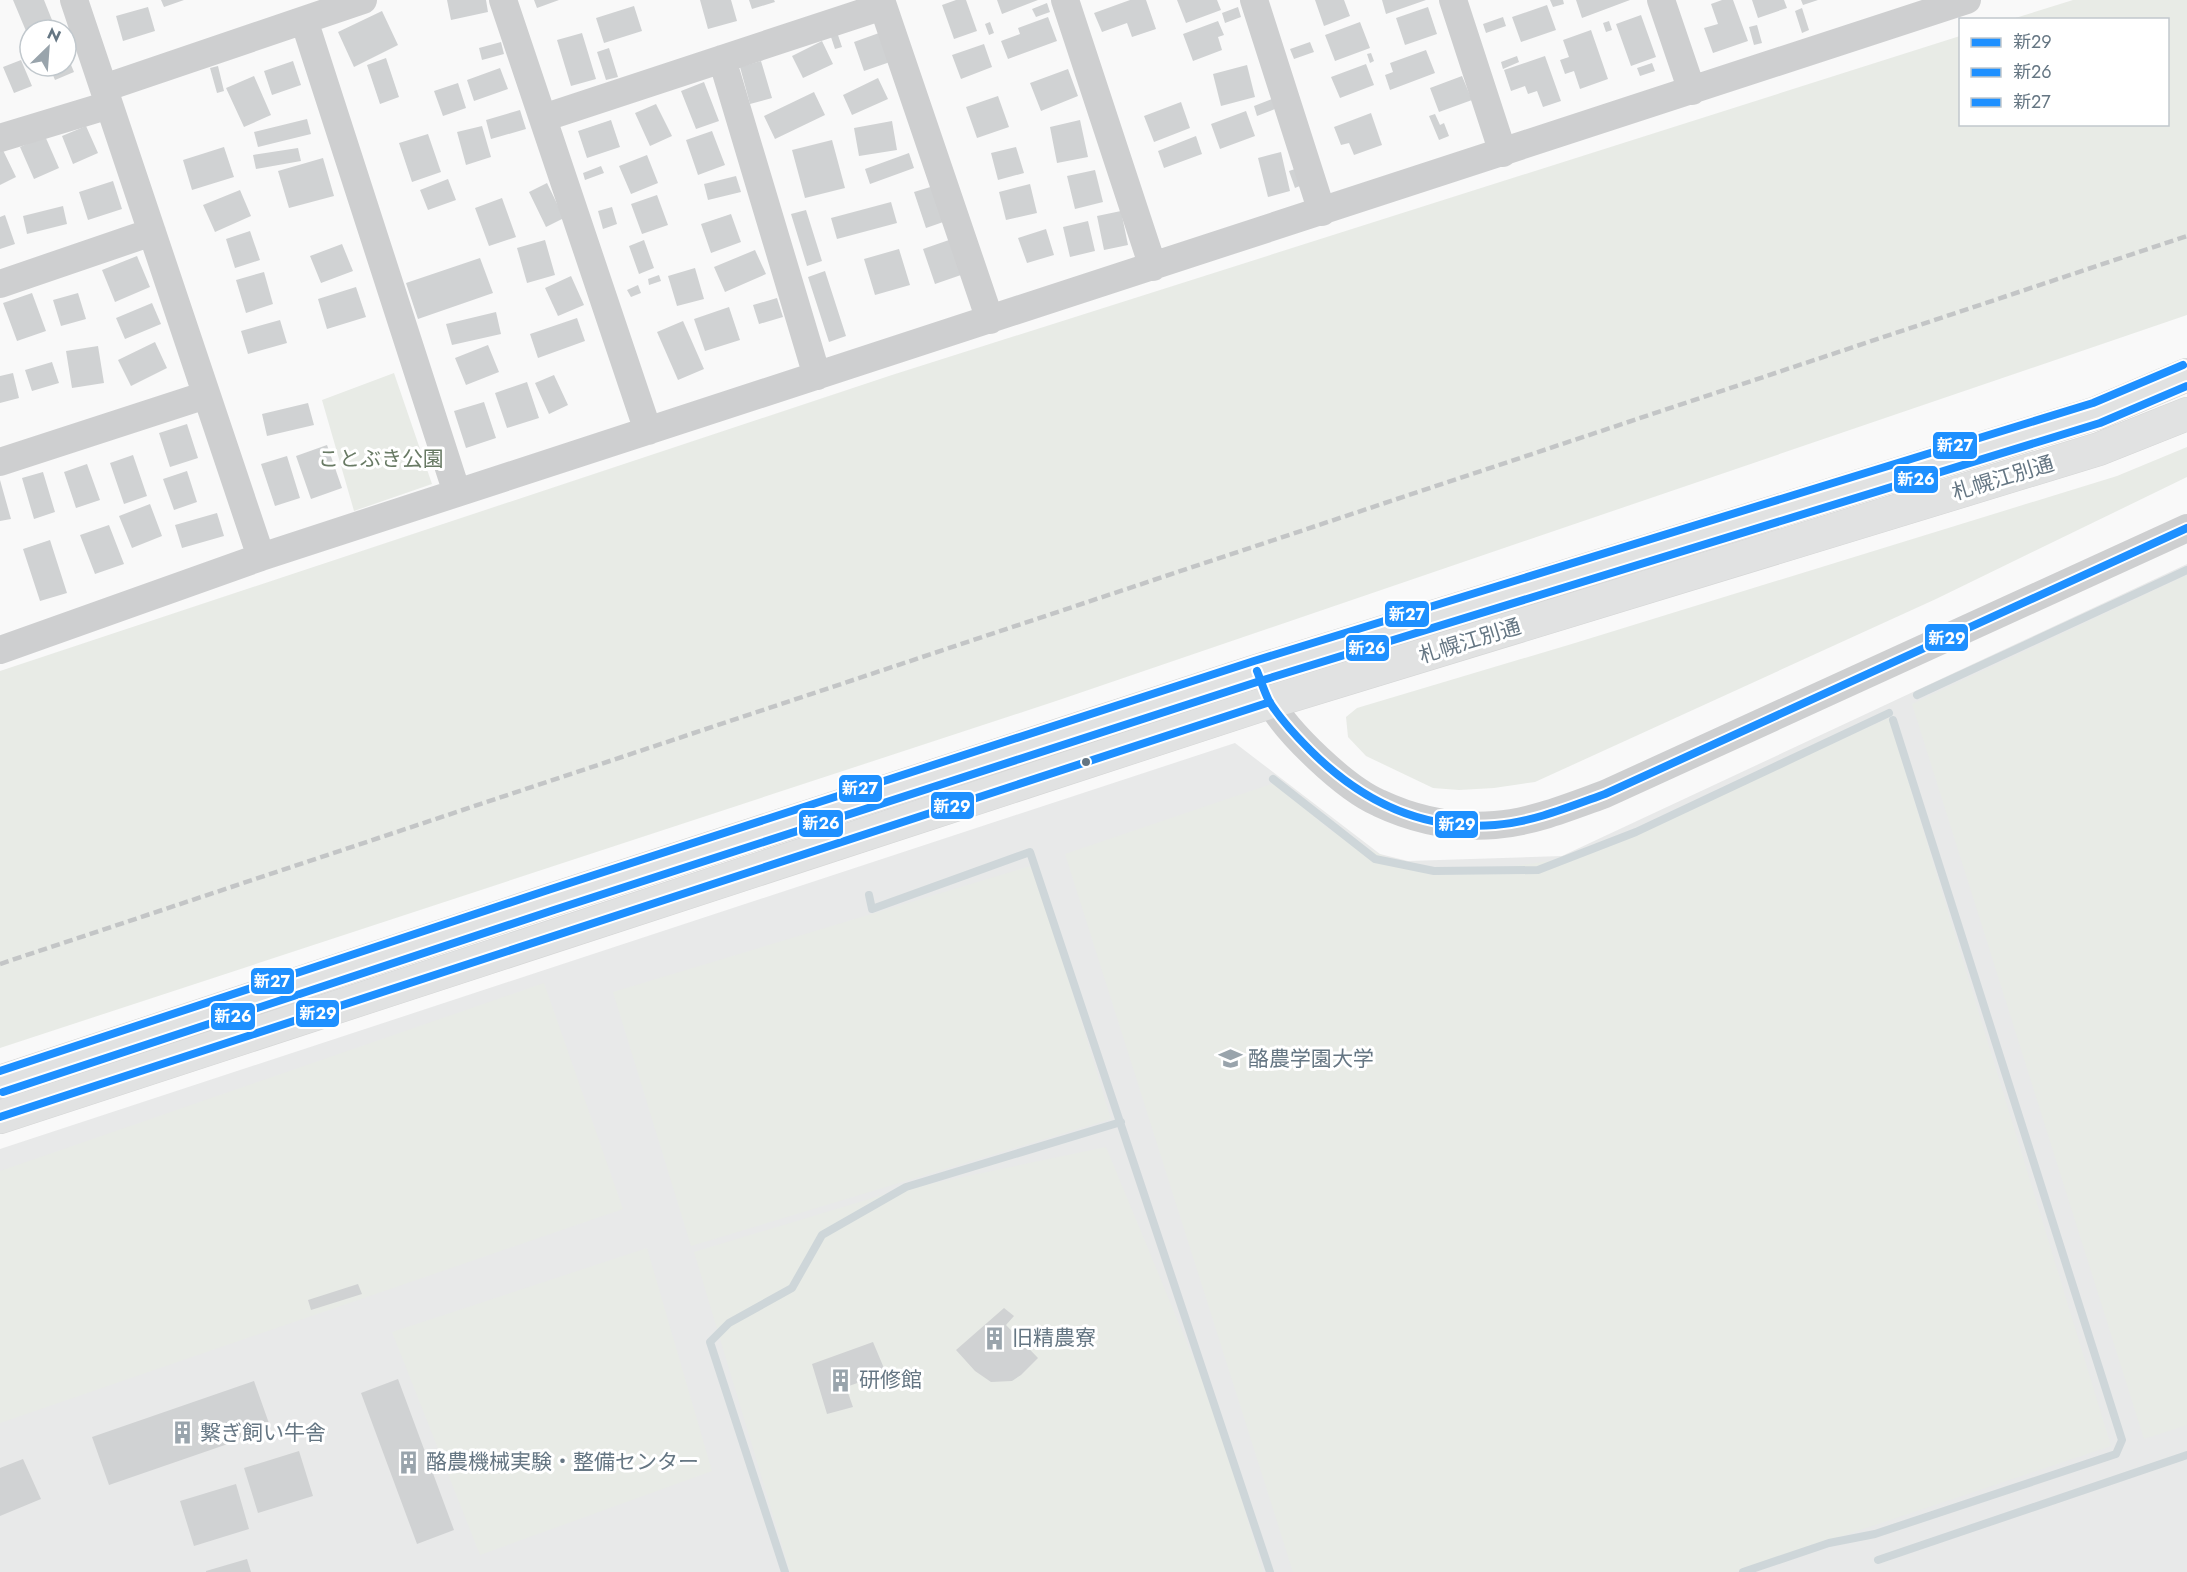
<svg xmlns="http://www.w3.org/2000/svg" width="2187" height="1572" viewBox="0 0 2187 1572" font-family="Jost,'Noto Sans JP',sans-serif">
<rect width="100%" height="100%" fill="#f9f9f9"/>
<path fill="#e8e9e9" d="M2187,564V1572H0V1149L1235,743L1380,854L1408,861L1562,856Z"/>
<path fill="#e8ebe6" d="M2073,0H2187V315L1059,700L0,1048V671L892,375L1960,36V124H2168V20L2012,19Z
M394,373L432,484L354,511L322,400Z
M2187,447V477L1936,599L1535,782L1494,788L1459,790L1433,788L1366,756L1348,737L1346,717L1357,708L1575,643L2117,476Z
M2187,575V1425L2144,1439L1912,704Z
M1889,718L2111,1446L1735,1572H1293L1065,854L1274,783L1331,831L1413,870L1475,872L1582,856Z
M1034,865L1111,1119L691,1246L613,992Z
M544,983L623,1209L0,1423V1171Z
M1106,1147L1218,1418L1263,1572H790L694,1252L896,1191Z
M647,1248L712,1471L480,1555L392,1332Z"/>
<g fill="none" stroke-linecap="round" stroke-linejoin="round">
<path stroke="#ced6d9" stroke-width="8" d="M1917,695L2187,570
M1273,779L1375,859L1434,871L1538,870L1636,832L1889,713
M869,895L872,909L1030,852L1270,1572
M1878,1560L2187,1455
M785,1572L710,1342L729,1323L792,1288L822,1235L906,1187L1121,1122
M1743,1572L1829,1543L1875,1534L2116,1454L2122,1440L1893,720"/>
</g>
<path fill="#d0d2d3" d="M13,0H44L52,20L26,31Z
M161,0H184L164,7Z
M447,0H486L488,12L451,20Z
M534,0H559L537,8Z
M700,0H731L737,21L708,29Z
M749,0H774L775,2L752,9Z
M956,0H966L977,31L954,39L942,5Z
M997,0H1038L1002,14Z
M1130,0H1146L1156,29L1132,37L1127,23L1102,32L1094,13Z
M1177,0H1217L1221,10L1186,23Z
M1315,0H1344L1350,16L1324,26Z
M1382,0H1426L1386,14Z
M1550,0H1563L1564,4L1553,7Z
M1576,0H1630L1582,18Z
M1722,0H1733L1748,41L1713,53L1704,28L1718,24L1711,4Z
M1752,0H1784L1787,8L1758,18Z
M1801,0H1818L1803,5Z
M1047,3L1050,12L1036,17L1032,9Z
M1547,5L1556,30L1521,42L1512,17Z
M634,6L642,31L604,43L596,18Z
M148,7L155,31L123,41L116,16Z
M1238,7L1241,17L1225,23L1222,13Z
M1428,7L1437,34L1405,45L1396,18Z
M1802,8L1809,30L1802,33L1795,11Z
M382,11L398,45L354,67L338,32Z
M1641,15L1656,57L1631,66L1616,24Z
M1048,17L1057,41L1008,59L1001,41L1020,34L1018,28Z
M1503,17L1506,26L1486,33L1483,24Z
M1218,21L1224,35L1218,37L1222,50L1193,61L1183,34Z
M1609,21L1612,30L1606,32L1603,23Z
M990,22L994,33L989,35L985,24Z
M1360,22L1370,48L1335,61L1325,35Z
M1757,25L1762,43L1754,45L1749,27Z
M1591,30L1608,79L1580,89L1574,71L1565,74L1560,60L1569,57L1563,40Z
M837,32L842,47L835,49L830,34Z
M582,33L596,79L571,86L557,40Z
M879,33L890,62L864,71L854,42Z
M822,41L833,64L803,78L792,56Z
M501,42L504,54L482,60L479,48Z
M1310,42L1314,52L1294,59L1290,49Z
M984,44L992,67L961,79L952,55Z
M609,48L618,77L606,80L597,52Z
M1426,50L1435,73L1390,90L1385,75L1393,72L1390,63Z
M66,53L74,72L55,80L49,66H66Z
M1371,53L1374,61L1370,63L1367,54Z
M1517,56L1519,62L1503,69L1501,62Z
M1545,56L1561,101L1543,107L1537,91L1528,94L1525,86L1511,91L1504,70Z
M386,58L399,97L380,104L367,65Z
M21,60L32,86L14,93L3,67Z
M293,61L301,85L272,95L264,71Z
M761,61L772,98L750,104L740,67Z
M1652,63L1655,71L1640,76L1637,68Z
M1366,64L1374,85L1340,98L1331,77Z
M1247,65L1255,97L1221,106L1213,74Z
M218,66L224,91L217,93L210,68Z
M500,68L508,89L474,101L467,80Z
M1068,69L1078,96L1041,111L1030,83Z
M254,76L271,115L244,127L226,88Z
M1462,76L1472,100L1439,112L1430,88Z
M878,78L888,99L852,115L843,95Z
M704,82L719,121L696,129L681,91Z
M458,83L466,108L443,116L434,91Z
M814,92L825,115L775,139L764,116Z
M998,96L1009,127L977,138L966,107Z
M1272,99L1275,109L1257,116L1254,106Z
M1181,102L1190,128L1154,142L1144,116Z
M656,104L672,136L650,146L635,113Z
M520,110L526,129L491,139L486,120Z
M1246,111L1255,136L1220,149L1211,124Z
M1371,113L1382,145L1354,155L1349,143L1341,145L1334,127Z
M1435,114L1440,125L1444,123L1449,136L1439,140L1429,116Z
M307,119L311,134L258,147L254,132Z
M611,120L620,147L587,158L578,131Z
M1080,120L1088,157L1057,163L1050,127Z
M892,121L897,150L859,156L854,128Z
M86,126L98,153L73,164L62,136Z
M482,126L491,157L466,165L457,132Z
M712,131L725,165L698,175L686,140Z
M428,134L441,172L412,182L399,143Z
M45,136L59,168L34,179L20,147Z
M1196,136L1202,154L1164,168L1158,151Z
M832,140L845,188L805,198L792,150Z
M0,144L16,177L0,185Z
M224,147L234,177L192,190L183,160Z
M1016,147L1024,173L998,180L991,153Z
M298,148L301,161L256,169L253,155Z
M1281,152L1290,191L1268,197L1258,158Z
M909,153L914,168L870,184L865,169Z
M647,155L658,183L631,194L619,166Z
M323,158L334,196L289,208L278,171Z
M601,166L604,173L585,180L583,173Z
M1295,169L1302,185L1295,188L1289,171Z
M1095,170L1103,202L1075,209L1067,176Z
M736,176L741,192L708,200L704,184Z
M448,179L456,200L428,210L420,190Z
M113,181L122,209L88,220L79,192Z
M547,183L564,218L546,227L529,192Z
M1030,184L1037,213L1006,220L999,192Z
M937,185L949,220L926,228L914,192Z
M240,190L251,216L215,232L203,205Z
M657,195L668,225L642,234L631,204Z
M502,198L516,237L489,246L475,208Z
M891,202L897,223L837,239L831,218Z
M63,206L67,224L27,234L23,216Z
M612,207L617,224L603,229L598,211Z
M806,210L822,261L807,266L791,214Z
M1121,211L1128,245L1104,250L1097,216Z
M731,214L741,242L711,253L701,224Z
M5,215L15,244L0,249V217Z
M1088,221L1095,251L1070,257L1063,227Z
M1046,229L1054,255L1027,263L1018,238Z
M250,231L260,260L235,268L226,239Z
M545,240L555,275L527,283L517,248Z
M644,240L654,268L639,274L629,246Z
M949,240L961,275L935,284L923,249Z
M342,244L353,271L321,283L310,256Z
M899,249L910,285L875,295L864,259Z
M755,250L766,274L725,292L714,267Z
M137,256L150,287L115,302L102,270Z
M480,258L493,293L418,319L406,283Z
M695,268L704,299L677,306L668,276Z
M825,271L846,336L829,342L808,277Z
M264,272L273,304L246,313L236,280Z
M659,275L661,281L649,285L648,279Z
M571,276L584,305L558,316L545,288Z
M638,285L641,293L631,297L627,290Z
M356,287L366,317L327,329L318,299Z
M32,293L46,331L17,341L3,303Z
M78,293L86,319L61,326L53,300Z
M777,298L783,317L759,324L753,305Z
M152,303L161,324L125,339L116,318Z
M729,307L740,340L705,351L694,319Z
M496,312L501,334L452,345L446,324Z
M577,318L585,341L538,358L530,334Z
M280,320L287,343L248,354L241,331Z
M683,321L704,369L678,380L657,332Z
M155,342L167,368L131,386L118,360Z
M488,345L499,372L466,385L455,358Z
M98,346L104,383L72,388L66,351Z
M52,362L59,383L32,391L25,370Z
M13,373L19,398L0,403V376Z
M554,375L568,405L549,414L535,383Z
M527,382L539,418L507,428L495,393Z
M484,402L496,438L466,448L454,411Z
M308,403L314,425L267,436L262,414Z
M187,424L198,458L170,467L159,433Z
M327,445L342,488L311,499L296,456Z
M133,455L147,496L124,504L110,463Z
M287,456L300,498L275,506L261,464Z
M87,464L100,500L76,508L64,472Z
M187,471L197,502L174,510L163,479Z
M43,472L55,512L34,519L22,478Z
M0,480L11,519L0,521Z
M150,504L162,536L132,548L119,516Z
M217,513L224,536L182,548L175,525Z
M109,525L124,564L95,574L80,535Z
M50,540L67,593L40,601L23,549Z
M358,1284L362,1294L311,1310L308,1300Z
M1004,1308L1014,1316L1006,1325L1038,1358L1021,1375L1012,1381L991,1382L975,1371L956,1350Z
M873,1342L886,1373L846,1387L853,1407L827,1414L812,1364Z
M398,1379L454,1530L417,1544L361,1393Z
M254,1381L271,1429L109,1485L92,1437Z
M299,1451L313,1496L258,1513L244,1468Z
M23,1459L41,1499L0,1516V1468Z
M236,1484L249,1529L194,1546L180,1501Z
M247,1559L251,1572H206V1571Z"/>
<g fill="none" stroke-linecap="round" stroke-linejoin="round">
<defs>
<path id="highway" d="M0,1082L551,900L1257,671L2097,413L2187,375
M0,1117L1270,702L2099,449L2187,414"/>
</defs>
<use href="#highway" stroke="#d5d6d6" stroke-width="34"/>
<path stroke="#cecfd0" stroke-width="28" d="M74,0L261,557
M503,0L648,431
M881,0L990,320
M1065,0L1153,267
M1254,0L1322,212
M1453,0L1503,153
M1661,0L1692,91
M304,20L457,493
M722,59L817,376
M104,88L363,0
M543,118L883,6
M0,138L109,105
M0,284L152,232
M0,462L206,395
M0,650L261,557L1967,0
M1257,671C1261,681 1265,691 1269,700C1287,733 1345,788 1379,803C1415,820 1456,828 1495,825C1533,822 1569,807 1605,794L2187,528"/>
<use href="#highway" stroke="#e1e2e2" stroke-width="33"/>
<path stroke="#c3c5c6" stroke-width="4.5" stroke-dasharray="9 4.5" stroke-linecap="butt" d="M0,964L2187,236"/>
<defs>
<path id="bus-1" d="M1257,671C1261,681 1264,691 1269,701C1280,719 1295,735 1310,750C1361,801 1421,831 1495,825C1533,822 1569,807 1605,794L2187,528
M0,1117L1270,702"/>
<path id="bus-2" d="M3,1092L554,910L1260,681L2100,423L2187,386"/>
<path id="bus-3" d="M0,1071L548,890L1254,661L2093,403L2183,365"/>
</defs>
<use href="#bus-1" stroke="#fff" stroke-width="12"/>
<use href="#bus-2" stroke="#fff" stroke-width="12"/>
<use href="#bus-3" stroke="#fff" stroke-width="12"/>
<use href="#bus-1" stroke="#1e90ff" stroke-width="8"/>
<use href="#bus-2" stroke="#1e90ff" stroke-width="8"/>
<use href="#bus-3" stroke="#1e90ff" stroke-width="8"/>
</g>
<defs>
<symbol id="university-bare" viewBox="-9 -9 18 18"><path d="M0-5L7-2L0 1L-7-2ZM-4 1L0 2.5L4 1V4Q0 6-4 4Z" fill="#99a4ac" stroke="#fff" stroke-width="2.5" paint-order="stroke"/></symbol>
<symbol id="building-bare" viewBox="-9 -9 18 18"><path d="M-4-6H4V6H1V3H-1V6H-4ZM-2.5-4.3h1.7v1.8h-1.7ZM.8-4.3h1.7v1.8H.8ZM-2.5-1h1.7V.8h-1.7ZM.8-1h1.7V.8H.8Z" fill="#99a4ac" stroke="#fff" stroke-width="2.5" paint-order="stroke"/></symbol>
</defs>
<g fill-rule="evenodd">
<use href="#university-bare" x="1214" y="1042" width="33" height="33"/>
<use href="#building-bare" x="978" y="1322" width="33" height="33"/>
<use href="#building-bare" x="824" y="1364" width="33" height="33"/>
<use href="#building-bare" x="166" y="1416" width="33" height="33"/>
<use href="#building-bare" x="392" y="1446" width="33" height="33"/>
</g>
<circle fill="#657683" stroke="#fff" stroke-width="2" cx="1086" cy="762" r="5"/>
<g text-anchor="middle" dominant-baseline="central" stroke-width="6" stroke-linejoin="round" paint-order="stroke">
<g font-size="21" fill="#687a64" stroke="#fff">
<text x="381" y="459">ことぶき公園</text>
</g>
<g font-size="21" fill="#657683" stroke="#fff">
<text transform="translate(2003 478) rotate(-17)">札幌江別通</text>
<text transform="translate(1470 641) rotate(-17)">札幌江別通</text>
</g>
<g font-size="21" fill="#657683" stroke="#fff" text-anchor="start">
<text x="1248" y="1059">酪農学園大学</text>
<text x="1012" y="1338">旧精農寮</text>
<text x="859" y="1380">研修館</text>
<text x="200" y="1433">繋ぎ飼い牛舎</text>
<text x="426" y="1462">酪農機械実験・整備センター</text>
</g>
</g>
<g stroke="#fff" stroke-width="2">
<rect x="1932" y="431" width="46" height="29" rx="6" fill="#1e90ff"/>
<rect x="1893" y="465" width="46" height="29" rx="6" fill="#1e90ff"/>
<rect x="1384" y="600" width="46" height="28" rx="6" fill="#1e90ff"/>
<rect x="1924" y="623" width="45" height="29" rx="6" fill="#1e90ff"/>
<rect x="1345" y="634" width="45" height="28" rx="6" fill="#1e90ff"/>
<rect x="838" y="774" width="45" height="29" rx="6" fill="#1e90ff"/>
<rect x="930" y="791" width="45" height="29" rx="6" fill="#1e90ff"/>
<rect x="798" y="809" width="46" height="29" rx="6" fill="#1e90ff"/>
<rect x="1434" y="810" width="45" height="29" rx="6" fill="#1e90ff"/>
<rect x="250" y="967" width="45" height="28" rx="6" fill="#1e90ff"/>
<rect x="295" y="999" width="45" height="29" rx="6" fill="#1e90ff"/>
<rect x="210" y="1002" width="46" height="29" rx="6" fill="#1e90ff"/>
</g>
<g font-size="16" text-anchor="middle" font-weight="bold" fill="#fff">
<text x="1955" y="451">新27</text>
<text x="1916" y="485">新26</text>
<text x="1407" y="620">新27</text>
<text x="1947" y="644">新29</text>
<text x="1367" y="654">新26</text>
<text x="860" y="794">新27</text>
<text x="952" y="812">新29</text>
<text x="821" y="829">新26</text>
<text x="1457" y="830">新29</text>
<text x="272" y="987">新27</text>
<text x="318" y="1019">新29</text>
<text x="233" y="1022">新26</text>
</g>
<rect x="1959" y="18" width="210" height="108" fill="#ffffff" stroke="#c1c8cd" stroke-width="1.5"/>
<rect x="1971" y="38" width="30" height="9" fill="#1e90ff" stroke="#c1c8cd" stroke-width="1.5"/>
<text x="2013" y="48" font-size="18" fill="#657683">新29</text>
<rect x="1971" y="68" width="30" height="9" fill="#1e90ff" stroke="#c1c8cd" stroke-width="1.5"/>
<text x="2013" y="78" font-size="18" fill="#657683">新26</text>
<rect x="1971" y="98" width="30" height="9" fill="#1e90ff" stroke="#c1c8cd" stroke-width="1.5"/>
<text x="2013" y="108" font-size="18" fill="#657683">新27</text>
<g transform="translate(48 48) rotate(25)"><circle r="28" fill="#ffffff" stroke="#c1c8cd" stroke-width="1.5"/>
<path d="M0-4.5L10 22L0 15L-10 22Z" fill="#99a4ac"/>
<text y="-9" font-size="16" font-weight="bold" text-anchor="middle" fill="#657683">N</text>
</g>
</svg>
